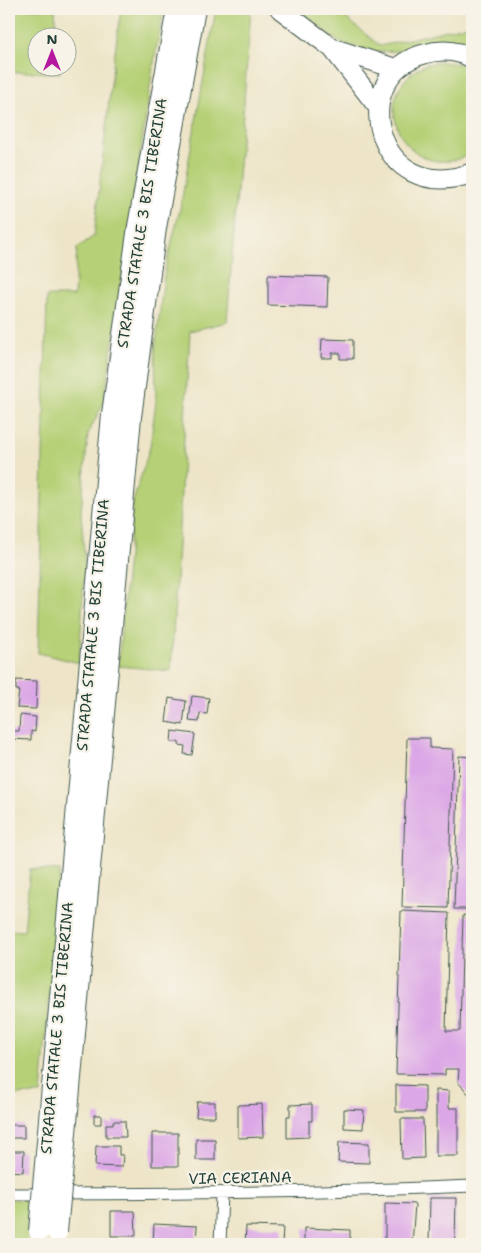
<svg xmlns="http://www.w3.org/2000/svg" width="481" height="1253" viewBox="0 0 481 1253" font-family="'Shantell Sans',sans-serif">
<rect width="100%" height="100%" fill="#f7f3e8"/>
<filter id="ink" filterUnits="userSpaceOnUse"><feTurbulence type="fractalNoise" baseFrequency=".02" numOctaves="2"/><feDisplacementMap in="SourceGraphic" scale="10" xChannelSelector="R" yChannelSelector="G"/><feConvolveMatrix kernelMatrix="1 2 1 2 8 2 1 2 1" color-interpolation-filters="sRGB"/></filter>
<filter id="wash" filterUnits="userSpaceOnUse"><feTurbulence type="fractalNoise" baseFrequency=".0096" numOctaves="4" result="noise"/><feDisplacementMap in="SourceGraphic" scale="20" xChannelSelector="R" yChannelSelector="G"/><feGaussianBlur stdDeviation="1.12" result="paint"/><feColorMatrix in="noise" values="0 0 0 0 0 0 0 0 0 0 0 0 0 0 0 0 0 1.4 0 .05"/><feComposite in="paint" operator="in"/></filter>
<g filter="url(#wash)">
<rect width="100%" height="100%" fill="#eee5c8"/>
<path fill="#b5d076" stroke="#6a8655" d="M9,9H55L57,37L38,38V68H60V73L9,72Z
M121,9H164L152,73L104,402L88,434L81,512L85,563L79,663L38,653L47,296H74L77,248L94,236L113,65Z
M216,9H251L227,322L190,331L171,671L118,666L133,502L150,447L156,401L155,350L165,269L180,209Z
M298,9H335L380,46L472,24V39H433L400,51L371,52L337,41Z
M441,62L459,64L472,71V152C413,191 359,99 423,66C428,63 435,63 441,62Z
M30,869L60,871L41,1094L9,1095V930L24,931Z
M9,1199L31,1200L27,1244H9Z"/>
<g id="blocks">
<path fill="#dca7e6" d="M268,275L328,277L327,307L268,305Z
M322,339L353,340V359H340V353H332V358H321Z
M16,680L37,681L36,709L17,708L19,690H16Z
M192,696L209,698L207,714L200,713L199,722L189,721Z
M169,698L186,701L183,725L166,722Z
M20,715L36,717L35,732L31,731V740L11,739V731H19Z
M172,731L195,734L192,755L184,754L185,746L179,745V742H171Z
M407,738H430V748L453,749L448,908L402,907Z
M459,756L472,757V909H454Z
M401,911L449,913L446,1031H460L463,915L472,916V1098L458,1082L459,1069H445V1075L396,1074Z
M396,1085L425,1086V1112H396Z
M436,1090L449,1091V1108H458V1156H436Z
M197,1102H215V1117H196Z
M262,1104L263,1137L238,1138V1105Z
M312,1104V1121H309V1137L287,1138V1116H290V1105Z
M344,1109L364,1110L363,1129L344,1128Z
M94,1115H101V1124H94Z
M401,1119H423L424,1158L402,1159Z
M113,1121H125L126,1137H106V1124H113Z
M9,1125H24V1138H9Z
M152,1133H178V1166H152Z
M196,1139H215V1160H196Z
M339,1142L369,1143V1163L338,1162Z
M96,1146H119V1155H123L122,1167L95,1166Z
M9,1151H24L23,1172L9,1171Z
M430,1198H456L455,1244H429Z
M385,1203L415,1204L412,1244H385Z
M111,1211H135L136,1236H111Z
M154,1224L197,1226L196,1244H153Z
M246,1226L283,1227L282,1244H245Z
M304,1228L350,1230V1244H304Z"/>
</g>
</g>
<g filter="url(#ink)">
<use href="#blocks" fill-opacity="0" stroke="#3e564a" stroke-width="1"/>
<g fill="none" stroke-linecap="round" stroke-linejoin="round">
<defs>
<path id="minor" d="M9,1194C163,1194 318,1193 472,1186
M220,1244L222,1193"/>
<path id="primary" d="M280,9L332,48L378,107
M332,48L397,69
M472,58C456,50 441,49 424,54C345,75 375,208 472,173"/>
<path id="trunk" d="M57,1031L112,414L138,226L177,9
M75,1033L131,417L156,228L195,9"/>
</defs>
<use href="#minor" stroke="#3e564a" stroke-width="13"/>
<use href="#primary" stroke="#3e564a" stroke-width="21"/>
<use href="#trunk" stroke="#3e564a" stroke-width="22"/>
<use href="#minor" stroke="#fff" stroke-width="11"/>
<use href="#primary" stroke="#fff" stroke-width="19"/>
<use href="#trunk" stroke="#fff" stroke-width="20"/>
<defs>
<path id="trunk-bridge" d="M39,1231L57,1031
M57,1232L75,1033"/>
</defs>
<use href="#trunk-bridge" stroke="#3e564a" stroke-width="22" stroke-linecap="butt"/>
<use href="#trunk-bridge" stroke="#fff" stroke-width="20"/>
</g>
</g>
<g text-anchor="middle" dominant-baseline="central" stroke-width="4.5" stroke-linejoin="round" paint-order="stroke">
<g font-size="15" fill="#1f3d34" stroke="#f7f3e8">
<text transform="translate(142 223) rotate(-81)">STRADA STATALE 3 BIS TIBERINA</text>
<text transform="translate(93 625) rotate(-85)">STRADA STATALE 3 BIS TIBERINA</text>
<text transform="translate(57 1028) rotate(-85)">STRADA STATALE 3 BIS TIBERINA</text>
<text transform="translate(240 1178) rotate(-1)">VIA CERIANA</text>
</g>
</g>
<rect width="481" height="1253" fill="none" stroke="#f7f3e8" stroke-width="30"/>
<g transform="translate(52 52)"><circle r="24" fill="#f7f3e8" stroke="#a1aaa0"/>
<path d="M0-4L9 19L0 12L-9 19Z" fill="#b5179e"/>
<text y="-8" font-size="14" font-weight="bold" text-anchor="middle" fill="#1f3d34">N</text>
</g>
</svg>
